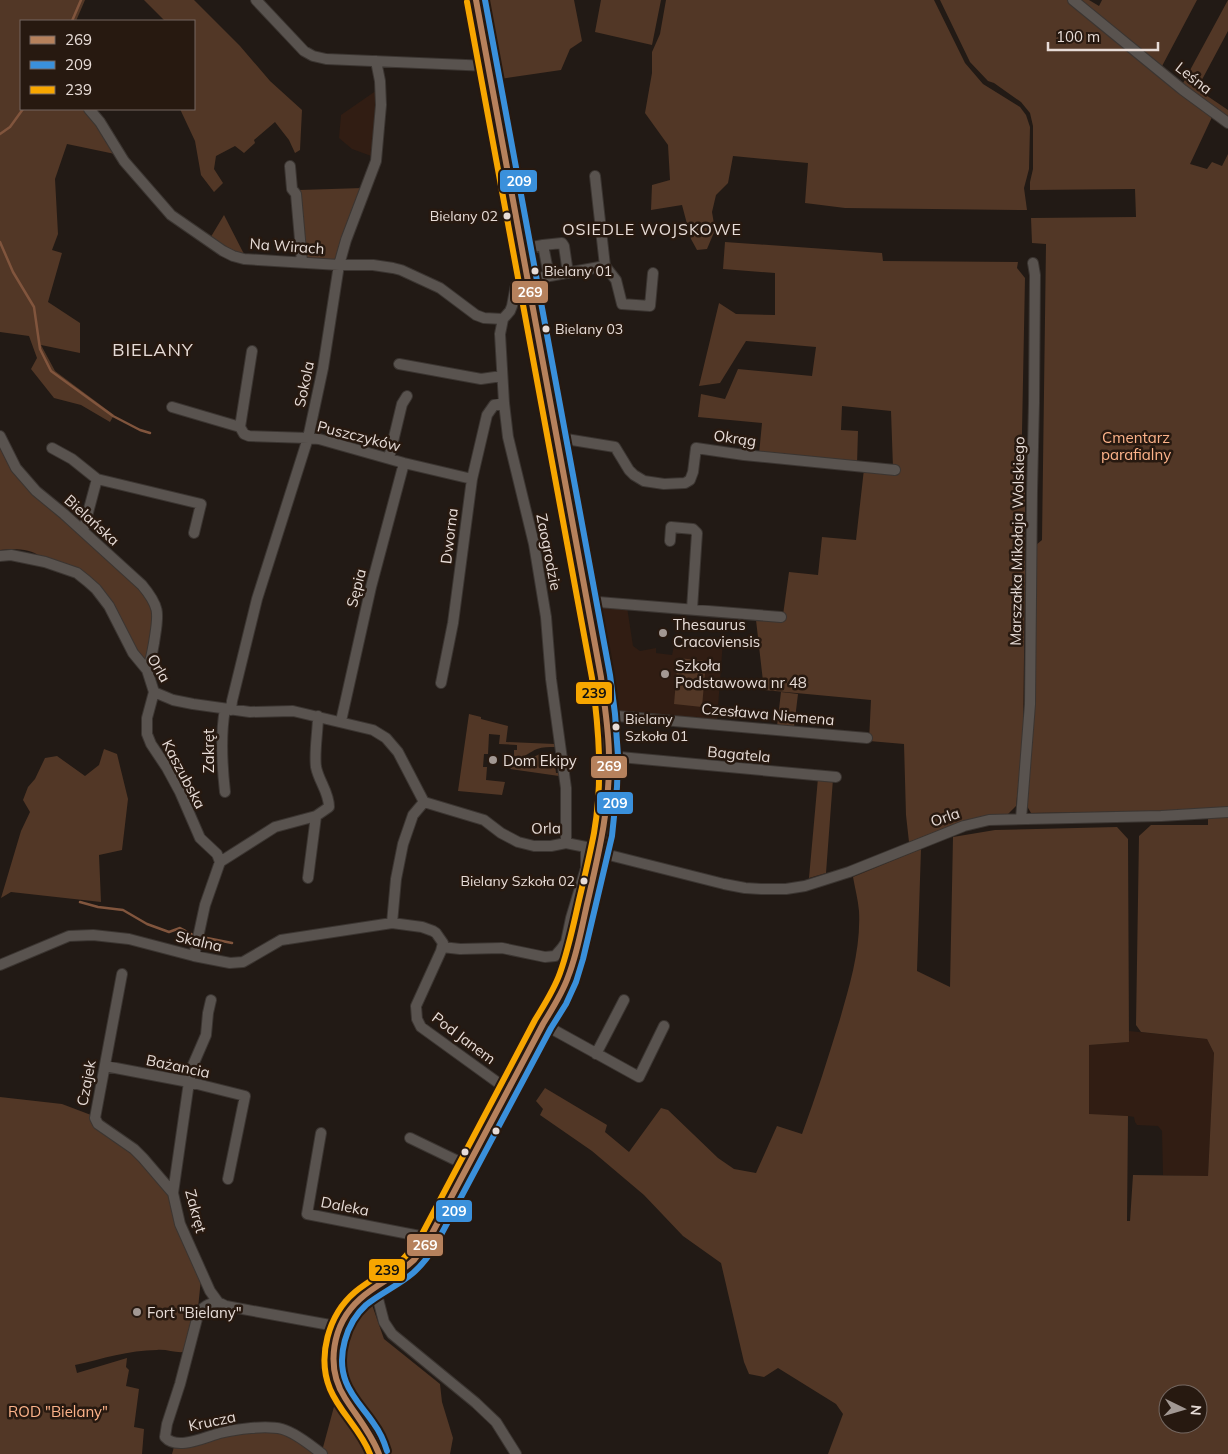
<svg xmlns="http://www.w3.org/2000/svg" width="1228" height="1454" viewBox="0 0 1228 1454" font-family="Mulish,sans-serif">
<rect width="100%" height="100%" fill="#221a15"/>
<path fill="#311d13" d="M380,88L374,157L352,149L339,138L341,115Z
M598,605L627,607L633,646L640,651L656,648V653L672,655L674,646L703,640L723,641L717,720L617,712Z
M1129,1031L1207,1039L1214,1053L1208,1177L1163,1175L1162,1131L1158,1126L1137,1125L1135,1122L1134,1117L1128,1116L1089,1115V1045L1128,1042Z"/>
<path fill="#523726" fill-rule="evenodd" d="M0,0H85L76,21H21V109H86L115,154L67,144L55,179L58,234L52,250L62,253L48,302L80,323V353L41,345L55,371L114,415L110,422L81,405L54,398L31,369L37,358L29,336L0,332Z
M144,0H194L240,46L270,81L302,110L300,150L295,153L289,140L275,122L254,140L255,143L244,153L235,146L216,156L214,169L223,183L214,192L201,175L195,141L180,109H194V21H165Z
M484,0H574L582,41L570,49L561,70L500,79Z
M601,0H661L652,45L595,32Z
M666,0H934L965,63L983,84L1020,107L1026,115L1030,127L1029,169L1024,188L1027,210L845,208L805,203L808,163L733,156L728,183L716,195L712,212L715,230L707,249L697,250L691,239L682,205L651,210L652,185L670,180L668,145L645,113L652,73V52L660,34Z
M940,0H1070L1213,115L1190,164L1207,169L1212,162L1222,166L1228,154V810L1031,813L1027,806L1036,545L1042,540L1046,244L1032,243L1031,218L1136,217L1135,189L1030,190V182L1033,169V126L1030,113L1021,102L994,83L988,81L970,62Z
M1077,0H1089L1099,6L1102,0H1197L1161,68Z
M1228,0V31L1197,89L1228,110V121L1182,85Z
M363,188L337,261L309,259L303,254L299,190Z
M224,215L245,256L209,240Z
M725,242L882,253L883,261L1018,262L1017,268L1025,278L1021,483L1025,488V575L1023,740L1016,806L1008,814L972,820L945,828L909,842L906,815L904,744L869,741L871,700L764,690L756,620L782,622L789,572L818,575L822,537L856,540L864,469L899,472L893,468L891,411L842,406L841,430L858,431L857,465L759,454L762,423L698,417L701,394L725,399L738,369L812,376L816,347L746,341L720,383L699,386L719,303L736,314L775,315V273L723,269Z
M0,442L5,450L80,532L149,598L154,612L149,659L144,661L99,588L40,557C31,548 12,549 0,550Z
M678,658L706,661L702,707L674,704Z
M781,692L798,694L794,727L777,726Z
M469,714L481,717V719L508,726L506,742L555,744V747C549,747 543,747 537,749C529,752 523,760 514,757V750H517V745L499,744L500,735L489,734L488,754H484L483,767H487L486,780L505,782L502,795L458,791Z
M104,749L117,754L128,799L122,850L99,855L101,902L11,892L1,898L21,831L30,812L23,800L28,787L35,779L45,758L57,756L85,776L99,765Z
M542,753L554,756L556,773H559V776L510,769L512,767Z
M818,778L833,779L826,873L809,878Z
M1208,818H1228V1454H828L843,1414L836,1404L778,1368L764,1377L749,1374L744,1362L721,1263L683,1236L644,1195L592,1151L540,1115L543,1109L536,1101L545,1088L607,1125L605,1132L629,1152L661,1108L668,1110L718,1158L734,1169L756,1173L777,1126L802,1134C816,1096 828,1058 840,1019C850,984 861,948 859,911C858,900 855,888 853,877L921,849L917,971L950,987L953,837L995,830L1117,827L1128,839L1129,1042L1089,1045V1114L1128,1116L1127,1221H1130L1133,1175L1208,1176L1214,1053L1207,1039L1141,1032L1136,1025L1139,836L1151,825H1208ZM1168,1394H1198V1424H1168Z
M0,1097L62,1104L91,1115L133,1150L172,1197L201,1279L198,1308L184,1352C175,1353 166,1349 157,1350C129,1350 102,1359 75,1365L77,1373L127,1358L126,1367L129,1370L126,1386L139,1389L134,1427L144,1429L142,1454H0Z
M370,1299L384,1339L440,1384L442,1402L453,1438L450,1454H387L381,1434L363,1411L350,1391L342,1364L345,1342L352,1318Z
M335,1403L363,1436L371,1454H326L322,1451Z
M271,1431L293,1437L315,1454H172L174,1447L221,1436Z"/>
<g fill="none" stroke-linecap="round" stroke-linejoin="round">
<path stroke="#81553d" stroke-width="2.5" d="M72,21L81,0
M0,134L10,127L23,109
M0,242L13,272L34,307L40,349L51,371L113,416L140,430L150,433
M80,902L98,907L123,910L147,924L169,932L180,928L195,936
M202,937L232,943"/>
<defs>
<path id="minor" d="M256,0L304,51L313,56L326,59L489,66
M1073,0L1183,90L1228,123
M89,109L100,122L124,161L171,215L223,251L233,256L244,259L339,265H373L393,268L401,270L440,288L476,315L484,318L503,319
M290,166L292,189L296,194L302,262
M595,176L605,266
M543,245L562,243L564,246L568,273
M522,249L543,245L549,276
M399,364L481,379L502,376
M172,407L240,427
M240,427L244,434L249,436L308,438L319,439L404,463L472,479
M240,427L252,351
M0,436L16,468L36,491L64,514L142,585C162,609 158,615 154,643C152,653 151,662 147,670
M557,440L566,439L615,447L629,470L634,475L644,481L664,484L685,483L690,480L693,472L696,448L744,455L895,470
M52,448L72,459L97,479L201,504L194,533
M389,458L402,404L407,396
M83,531L97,479
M670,541L671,527L693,529L697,533L692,609
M0,556L11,555L45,562L77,573L87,581L96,589L109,606L133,653L147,670L154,692
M586,601L781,617
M441,683L453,623L472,479L487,415L494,405L504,403
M154,692L173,700L193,704L250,712L293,711L373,730L386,738L398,752L424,802L484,820L501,833L518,842L534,846H551L566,843L586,847L609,855L724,884L745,888L761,889H786L805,886L849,872L964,826L989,820L1161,816L1228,812
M154,692L147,718V734L151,744L167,768L180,792L200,838L217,854L220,862
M231,710L232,701L257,599L308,438L323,368L339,265L346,240L376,161L381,105L380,81L376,61
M606,715L867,738
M341,721L371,587L404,463
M609,756L836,777
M225,792C222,765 220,737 225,709
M1021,819L1030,704L1032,492L1034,403L1035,275L1033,263
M566,843V788L551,679L546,617L534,544L508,437L504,403L500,334L503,319L510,311L512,306L516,285L522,281L605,266L616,280L622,304L650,306L653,273
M220,862L275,827L316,816L329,807C329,792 319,782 316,767C314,752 318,731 318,716
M308,878L316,816
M392,923L396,879L403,844L413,815L424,802
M442,947L460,949L502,948L545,957L555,956L562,948L566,942L571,918L586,868V847
M194,956L205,905L220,862
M0,965L69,936L93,935L129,939L194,956L230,963L243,962L281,940L392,923L422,927L433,931L436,933L443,943L441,951L416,1006L417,1019L421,1027L508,1090
M122,974L95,1118L98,1124L134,1149L143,1158L173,1193
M211,1000L208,1013L206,1035L193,1065L189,1082L173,1193L180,1224L210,1291L218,1302L226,1306L341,1327
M543,1024L639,1077L664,1026
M596,1054L624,1000
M105,1066L189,1082L245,1096L228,1179
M321,1133L307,1214L430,1238
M410,1138L468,1166
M373,1290L378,1299L384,1322L392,1334L476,1403L496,1422L516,1454
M218,1302C208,1304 203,1306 198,1315L180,1384L167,1424L165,1437C177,1451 205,1437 220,1433C236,1429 266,1425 282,1429C294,1432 312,1446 322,1454
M379,1454C370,1419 332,1400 333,1361C333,1339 343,1315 359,1300C367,1293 376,1288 384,1282C394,1276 406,1269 414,1260C435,1237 447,1205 462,1178C489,1127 516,1076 543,1024L558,999L568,978L575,956L603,834L608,786L609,756L606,715L601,677L476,0"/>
</defs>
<use href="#minor" stroke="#3b3531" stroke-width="12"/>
<use href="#minor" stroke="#59534f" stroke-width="10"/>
<defs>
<path id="bus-1" d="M379,1454C371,1433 357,1417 345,1398C325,1367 332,1324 360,1299C374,1286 392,1278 407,1266L414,1260L428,1241L543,1024C552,1009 562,994 568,977C578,952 582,925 588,900C599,852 610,806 609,757C609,730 604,703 601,677L476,0"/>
<path id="bus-2" d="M387,1451C384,1441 380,1432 374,1424C365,1410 352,1398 346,1382C336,1357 346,1323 366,1305C381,1293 399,1285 413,1273C422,1265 429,1256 435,1246L551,1028L566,1004L576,982L583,959L612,836L617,787L618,756L615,714L610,675L485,0"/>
<path id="bus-3" d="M370,1454C361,1430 340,1413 330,1389C317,1357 328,1315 355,1292C369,1280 387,1272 402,1260C409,1253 415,1245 421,1236L535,1020C544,1005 554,990 560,973C569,948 574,922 580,896C585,875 590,854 594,833C603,781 599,730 592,678L467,2"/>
</defs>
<use href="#bus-1" stroke="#271910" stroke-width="10"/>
<use href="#bus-2" stroke="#271910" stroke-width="10"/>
<use href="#bus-3" stroke="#271910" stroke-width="10"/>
<use href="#bus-1" stroke="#b6815c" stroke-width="6"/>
<use href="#bus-2" stroke="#3a90db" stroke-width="6"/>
<use href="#bus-3" stroke="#f7a600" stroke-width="6"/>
</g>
<g fill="#e7dcd7" stroke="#271910" stroke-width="2">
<circle cx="507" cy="216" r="4.5"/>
<circle cx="535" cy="271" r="4.5"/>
<circle cx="546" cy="329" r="4.5"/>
<circle cx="616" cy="727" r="4.5"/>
<circle cx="584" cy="881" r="4.5"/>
<circle cx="496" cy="1131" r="4.5"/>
<circle cx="465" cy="1152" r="4.5"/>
</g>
<g fill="#a29893" stroke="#271910" stroke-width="2">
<circle cx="663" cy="633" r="5"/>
<circle cx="665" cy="674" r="5"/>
<circle cx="493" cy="760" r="5"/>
<circle cx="137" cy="1312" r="5"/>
</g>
<g text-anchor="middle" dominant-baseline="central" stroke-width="5" stroke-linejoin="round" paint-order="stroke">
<g font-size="14" fill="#e7dcd7" stroke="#271910" text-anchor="start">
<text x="498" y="216" text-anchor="end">Bielany 02</text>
<text x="544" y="271">Bielany 01</text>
<text x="555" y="329">Bielany 03</text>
<text x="625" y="719">Bielany<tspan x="625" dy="17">Szkoła 01</tspan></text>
<text x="575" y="881" text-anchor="end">Bielany Szkoła 02</text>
</g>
<g font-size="15" fill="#e7dcd7" stroke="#271910">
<text transform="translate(1194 78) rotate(38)">Leśna</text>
<text transform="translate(287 246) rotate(4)">Na Wirach</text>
<text transform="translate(304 384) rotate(-78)">Sokola</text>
<text transform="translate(359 436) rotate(14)">Puszczyków</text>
<text transform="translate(735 438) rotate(8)">Okrąg</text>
<text transform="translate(92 520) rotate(42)">Bielańska</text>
<text transform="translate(449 536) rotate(-83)">Dworna</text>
<text transform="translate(1017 541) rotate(-89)">Marszałka Mikołaja Wolskiego</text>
<text transform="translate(549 552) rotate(79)">Zaogrodzie</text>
<text transform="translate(356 588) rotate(-76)">Sępia</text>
<text transform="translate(159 668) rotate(60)">Orla</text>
<text transform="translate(768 714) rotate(5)">Czesława Niemena</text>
<text transform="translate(208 751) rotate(-90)">Zakręt</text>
<text transform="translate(739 754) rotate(5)">Bagatela</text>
<text transform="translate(184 774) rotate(62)">Kaszubska</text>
<text transform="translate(945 817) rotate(-19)">Orla</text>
<text transform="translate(546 828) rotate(-1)">Orla</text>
<text transform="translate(199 941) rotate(13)">Skalna</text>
<text transform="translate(464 1038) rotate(37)">Pod Janem</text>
<text transform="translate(178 1066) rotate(12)">Bażancia</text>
<text transform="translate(86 1083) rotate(-79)">Czajek</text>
<text transform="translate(345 1206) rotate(11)">Daleka</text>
<text transform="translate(196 1211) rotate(75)">Zakręt</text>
<text transform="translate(212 1421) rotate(-12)">Krucza</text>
</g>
<g font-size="15" fill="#fdb38a" stroke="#271910">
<text x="1136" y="437">Cmentarz<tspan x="1136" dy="17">parafialny</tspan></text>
<text x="58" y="1411">ROD "Bielany"</text>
</g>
<g font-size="15" fill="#e7dcd7" stroke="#271910" text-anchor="start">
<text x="673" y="624">Thesaurus<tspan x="673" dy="17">Cracoviensis</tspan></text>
<text x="675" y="665">Szkoła<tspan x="675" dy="17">Podstawowa nr 48</tspan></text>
<text x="503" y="760">Dom Ekipy</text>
<text x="147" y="1312">Fort "Bielany"</text>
</g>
<g font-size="16" letter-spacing="1" fill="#e7dcd7" stroke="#271910">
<text x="652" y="229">OSIEDLE WOJSKOWE</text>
</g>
<g font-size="18" letter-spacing="1" fill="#e7dcd7" stroke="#271910">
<text x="153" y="349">BIELANY</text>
</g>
</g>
<g stroke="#271910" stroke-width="2">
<rect x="499" y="169" width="39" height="24" rx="5" fill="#3a90db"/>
<rect x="511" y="280" width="38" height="24" rx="5" fill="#b6815c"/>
<rect x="575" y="681" width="38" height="24" rx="5" fill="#f7a600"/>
<rect x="590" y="755" width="38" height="24" rx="5" fill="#b6815c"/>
<rect x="596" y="791" width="38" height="24" rx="5" fill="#3a90db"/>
<rect x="435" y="1199" width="38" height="24" rx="5" fill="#3a90db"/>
<rect x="406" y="1233" width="38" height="24" rx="5" fill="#b6815c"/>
<rect x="368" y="1258" width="38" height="24" rx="5" fill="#f7a600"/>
</g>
<g font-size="14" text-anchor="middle" font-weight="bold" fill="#fff">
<text x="519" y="186">209</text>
<text x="530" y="297">269</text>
<text x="609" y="771">269</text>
<text x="615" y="808">209</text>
<text x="454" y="1216">209</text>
<text x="425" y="1250">269</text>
</g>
<g font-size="14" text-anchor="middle" font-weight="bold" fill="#111">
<text x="594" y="698">239</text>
<text x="387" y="1275">239</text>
</g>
<rect x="20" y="20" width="175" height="90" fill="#271910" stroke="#746760"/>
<rect x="30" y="36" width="25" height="8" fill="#b6815c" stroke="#746760"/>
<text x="65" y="45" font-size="15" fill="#e7dcd7">269</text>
<rect x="30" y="61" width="25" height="8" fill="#3a90db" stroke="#746760"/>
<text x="65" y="70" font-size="15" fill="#e7dcd7">209</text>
<rect x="30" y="86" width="25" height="8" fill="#f7a600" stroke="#746760"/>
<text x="65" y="95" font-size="15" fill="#e7dcd7">239</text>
<g transform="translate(1183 1409) rotate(95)"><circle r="24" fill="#271910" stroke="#746760"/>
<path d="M0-4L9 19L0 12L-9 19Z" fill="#a29893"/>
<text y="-8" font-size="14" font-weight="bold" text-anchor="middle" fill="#e7dcd7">N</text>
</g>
<path d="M1048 42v8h110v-8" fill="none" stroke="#e7dcd7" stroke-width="2.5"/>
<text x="1056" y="42" font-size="15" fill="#e7dcd7" stroke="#271910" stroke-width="4" paint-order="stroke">100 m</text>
</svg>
